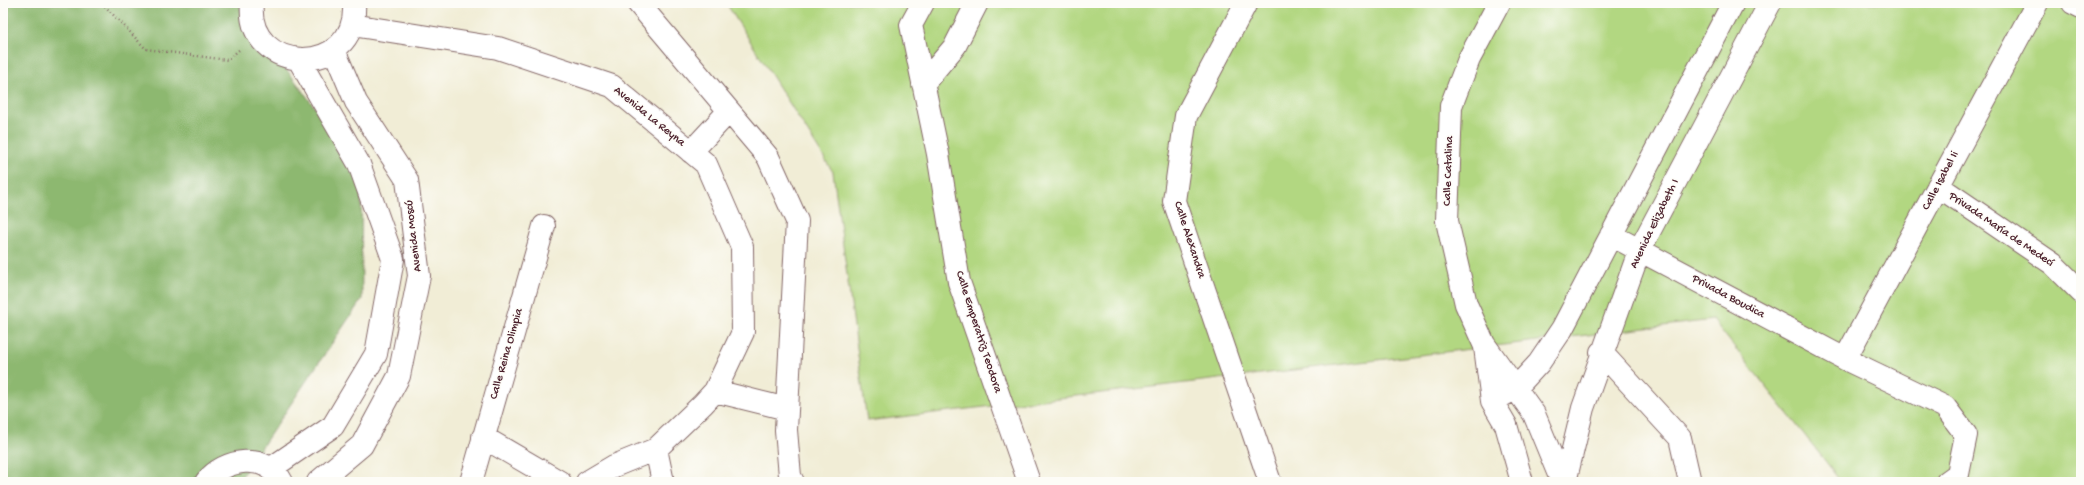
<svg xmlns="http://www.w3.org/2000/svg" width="2084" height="485" viewBox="0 0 2084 485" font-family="'Gochi Hand',sans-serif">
<rect width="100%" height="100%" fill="#fdfcf7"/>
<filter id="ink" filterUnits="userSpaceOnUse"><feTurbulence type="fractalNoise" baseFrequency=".025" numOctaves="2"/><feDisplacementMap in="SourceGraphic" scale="8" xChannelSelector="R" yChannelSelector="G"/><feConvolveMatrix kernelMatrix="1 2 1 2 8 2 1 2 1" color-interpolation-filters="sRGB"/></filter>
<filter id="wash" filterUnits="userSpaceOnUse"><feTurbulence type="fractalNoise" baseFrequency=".012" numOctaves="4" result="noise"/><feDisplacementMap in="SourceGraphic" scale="16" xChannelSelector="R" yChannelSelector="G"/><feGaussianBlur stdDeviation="0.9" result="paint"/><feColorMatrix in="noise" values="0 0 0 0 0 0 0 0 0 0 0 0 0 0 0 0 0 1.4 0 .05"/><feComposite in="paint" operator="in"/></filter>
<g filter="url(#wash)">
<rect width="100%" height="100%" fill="#f1edd6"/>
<path fill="#b2d781" stroke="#7e7b56" d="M726,3H2081V482H1842L1713,320L867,421L833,172Z"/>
<path fill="#8db86f" stroke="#6c6c4d" d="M3,3H237L361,169L362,299L238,482H3Z"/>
</g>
<g filter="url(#ink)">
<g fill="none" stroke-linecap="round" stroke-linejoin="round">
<defs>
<path id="minor" d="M252,3C245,76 359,79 354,3
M638,3L768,157L797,221L786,430L790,476L793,482
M923,3L911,25L938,154L959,282L1029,482
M1246,3L1186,116L1174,201L1270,482
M1499,3L1469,59L1451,106L1447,221L1466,304L1484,344L1534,414L1562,482
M2073,3L2081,7
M352,25L498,48L612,86L706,164L742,247L743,332L715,391L703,404L656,449L614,466L587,482
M923,84L955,46L977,3
M691,152L729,111
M1938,186L2053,264L2081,292
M1611,235L1845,359L1945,407L1966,435L1958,474L1947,482
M1485,347L1492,401L1506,425L1522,482
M1601,352L1680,438L1690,482
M1845,359L2037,3
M715,391L787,409
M1492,401L1515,389L1539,363L1562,329L1733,3
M483,437L560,482
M656,449L663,482
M270,469L333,426L376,354L393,259L359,164L299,60
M206,482C224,458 267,452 282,482
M318,482L362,445L399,376L419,276L407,180L356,102L334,50
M471,482L544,226
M1565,482L1583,408L1640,249L1770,3"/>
</defs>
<use href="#minor" stroke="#846767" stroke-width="24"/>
<path stroke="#846767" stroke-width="2.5" stroke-dasharray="1 3" stroke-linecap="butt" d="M102,3L146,49L227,60L239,50"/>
<use href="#minor" stroke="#fff" stroke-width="22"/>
</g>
</g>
<g text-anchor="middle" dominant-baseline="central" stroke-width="3" stroke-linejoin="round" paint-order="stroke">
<g font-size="12" fill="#4a1f2b" stroke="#fdfcf7">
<text transform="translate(649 117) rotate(39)">Avenida La Reyna</text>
<text transform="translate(1449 171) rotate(-88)">Calle Catalina</text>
<text transform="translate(1941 181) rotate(-62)">Calle Isabel Ii</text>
<text transform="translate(1655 224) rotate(-64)">Avenida Elizabeth I</text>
<text transform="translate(2001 230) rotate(34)">Privada María de Medecí</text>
<text transform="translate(414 236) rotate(-97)">Avenida Moscú</text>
<text transform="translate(1189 240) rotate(72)">Calle Alexandra</text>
<text transform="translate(1728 297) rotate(28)">Privada Boudica</text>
<text transform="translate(978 332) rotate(72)">Calle Emperatriz Teodora</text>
<text transform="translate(507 354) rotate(-74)">Calle Reina Olimpia</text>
</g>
</g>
<rect width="2084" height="485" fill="none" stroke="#fdfcf7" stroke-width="16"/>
</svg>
